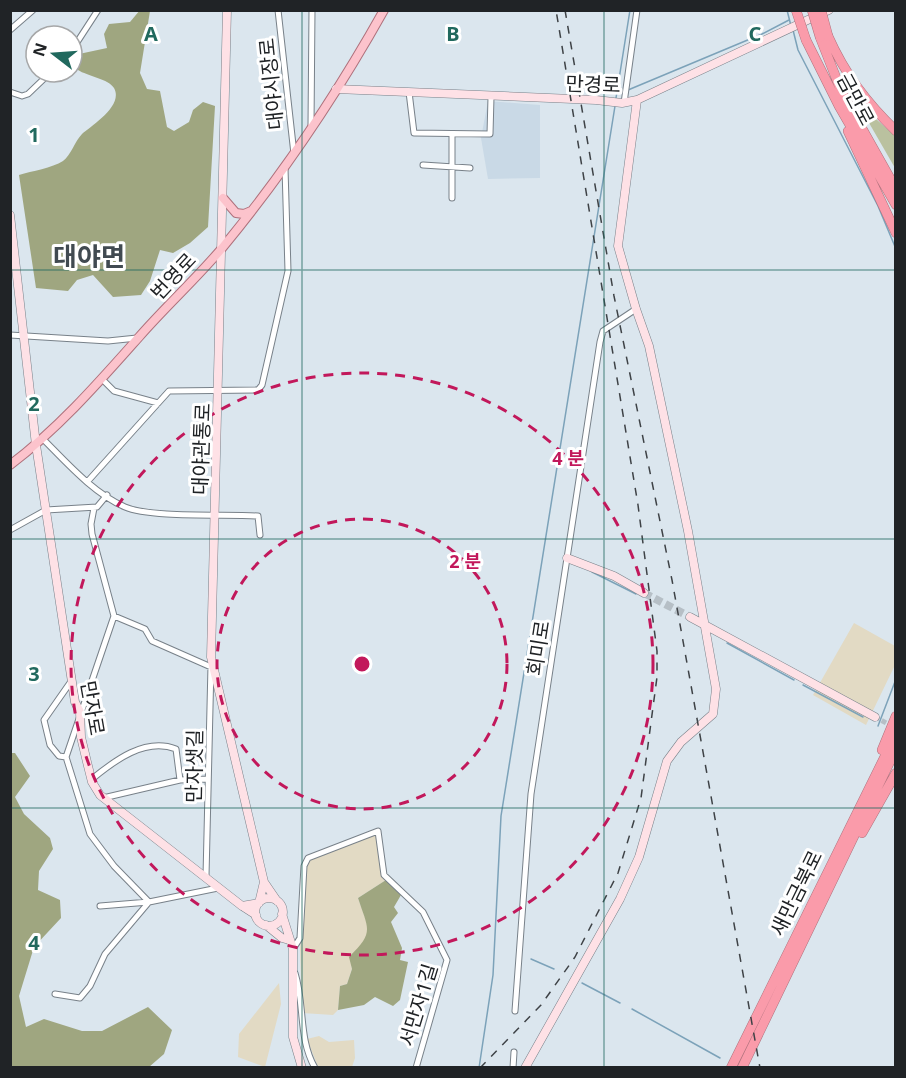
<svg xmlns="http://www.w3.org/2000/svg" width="906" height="1078" viewBox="0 0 906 1078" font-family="'Noto Sans','Noto Sans KR',sans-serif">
<rect width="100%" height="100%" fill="#dbe6ee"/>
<path fill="#e2dac4" d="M854,623L895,646V665L866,725L813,695Z
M378,831L386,880L358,898L369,928L366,941L350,957L352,969L347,984L340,986L338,1010L333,1015L302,1013L300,948L306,868L310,860Z
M279,983L281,1004L265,1067L238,1057L239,1034Z
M319,1036L329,1042L354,1040L355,1058L352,1067H318L307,1039Z"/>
<path fill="#c9d9e6" d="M488,101L540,105V178L488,179L481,138Z"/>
<path fill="#bac19f" d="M857,102L895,136V168Z"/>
<path fill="#9fa680" d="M140,10L150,11L140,73L147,89L160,91L167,127L174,131L189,122L193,110L203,102L215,106L208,227L190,243L173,253L160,250L150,281L141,295L113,297L93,275L77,280L68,291L36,288L19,175C32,171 52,168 63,161C71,155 75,141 82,134C91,126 124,106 114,88C109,79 87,76 78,70L79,54L107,48L104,34L109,24L130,22Z
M11,753H15L30,776L15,797L24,814L50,838L53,849L39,871L38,890L60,900L61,918L34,947L19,996L26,1027L44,1019L82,1031H102L148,1007L172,1030L164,1054L149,1067H11Z
M386,880L401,895L394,907L398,913L391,922L402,948L400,960L408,962L400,1000L393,1006L375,997L364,1005L338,1010L340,986L347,984L352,969L349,957C375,932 368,929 358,898Z"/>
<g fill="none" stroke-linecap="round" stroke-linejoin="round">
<path stroke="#7ca2b9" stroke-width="1.5" d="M787,10L791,26
M793,30L798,50L878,206L896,249
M628,90L762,34L789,20
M616,98L630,10
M592,572L636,594
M727,643L794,680
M803,685L863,717
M878,726L896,679
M531,959L554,969
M582,983L620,1003
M632,1009L720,1058
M479,1068L493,975L501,816L615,106"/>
<path stroke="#b6bfc6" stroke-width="5" stroke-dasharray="5 2.5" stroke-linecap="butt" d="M875,717L892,726"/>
<path stroke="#b6bfc6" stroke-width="8" stroke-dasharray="8 4" stroke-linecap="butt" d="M644,593L690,617"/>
<defs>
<path id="street" d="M278,10L294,154
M10,30L33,10
M72,50L98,10
M10,92L22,96L28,94L51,72
M409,92L414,133L490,134L491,97
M624,103L637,10
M311,125L312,10
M423,165L470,168
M452,198V135
M10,335L108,341L137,338
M101,378L114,391L158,403
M43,439C66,462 94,494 125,507C150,518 226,514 258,516L260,535
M88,481L169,391L258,390L262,385L288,271L285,168
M10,530L46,510L97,507L107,495
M114,616L145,629L152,641L211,667
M66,757L59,756L50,745L44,720L72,680
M92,779C114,761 145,737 176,749L180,780
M103,798L180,780L208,779
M206,876L211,665
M100,906L149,902L218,888
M293,949L300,938L304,866L308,858L378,831L384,875L423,912L447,960L416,1068
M295,973C305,1005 298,1038 315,1068
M55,994L80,998L90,986L105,954L149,902L114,866L90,834L66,757L114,616L92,534L91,524L94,508
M515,1011L531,794L600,342L603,331L636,309
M513,1068L514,1052"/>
<path id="secondary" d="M227,10L211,657L264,882
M336,89L596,100L622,103L637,100L829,10
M10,215L36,445L75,702L80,712L81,737L87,762L92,782L100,795L242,906
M567,558L614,576L644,593
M690,617L875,717
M255 912a14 14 0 1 1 28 0a14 14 0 1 1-28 0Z
M282,914L293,949V1037L302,1068
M256,915L242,906L259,903L264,882L277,901
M266,925L282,938L289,940
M525,1068L620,899L639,857L667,761L681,742L713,714L716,689L688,531L649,346L636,309L618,246L637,100"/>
<path id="primary" d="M223,198L236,213L244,214L251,211
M10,465C59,428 99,382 139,337C166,306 197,278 223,247C284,173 337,94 384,10"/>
<path id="highway" d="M828,36C845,74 866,102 896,131
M820,37L842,93L896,189
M806,40L839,106L896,205
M848,131L896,233
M882,750L896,716
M862,833L896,773
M731,1068L896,734
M742,1068L896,749"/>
</defs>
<use href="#street" stroke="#788189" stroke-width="7"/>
<use href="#secondary" stroke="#788189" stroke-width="9"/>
<use href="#primary" stroke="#ae717c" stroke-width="10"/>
<use href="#highway" stroke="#ae717c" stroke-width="10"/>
<use href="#street" stroke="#fff" stroke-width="5"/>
<use href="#secondary" stroke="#fee1e6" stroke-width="8"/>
<use href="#primary" stroke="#fcc3cc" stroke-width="8"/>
<use href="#highway" stroke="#fa9baa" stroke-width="9"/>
<path stroke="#3e4246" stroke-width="1.5" stroke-dasharray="8 8" stroke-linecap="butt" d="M565,10L614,296L672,580L760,1068
M480,1068L541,1005L575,957L618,873L641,798L657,677V651L638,505L556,10"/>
<defs>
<path id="highway-bridge" d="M796,10L806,40
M812,10L820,37
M821,10L828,36"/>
</defs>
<use href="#highway-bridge" stroke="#ae717c" stroke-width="10" stroke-linecap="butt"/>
<use href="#highway-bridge" stroke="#fa9baa" stroke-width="9"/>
</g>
<path fill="none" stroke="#21695e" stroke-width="1.5" stroke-opacity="0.55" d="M302,10V1068M604,10V1068M10,270H896M10,539H896M10,808H896"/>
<g fill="none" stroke="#c2185b" stroke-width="3" stroke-dasharray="10 8">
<circle cx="362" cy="664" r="145"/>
<circle cx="362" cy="664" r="291"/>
</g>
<g text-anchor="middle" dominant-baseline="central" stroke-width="6" stroke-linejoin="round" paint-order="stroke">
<g font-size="20" fill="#202326" stroke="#fff">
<text transform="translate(271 84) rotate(-96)">대야시장로</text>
<text transform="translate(593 84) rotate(2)">만경로</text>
<text transform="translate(856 99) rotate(62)">금만로</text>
<text transform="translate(173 276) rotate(-47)">번영로</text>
<text transform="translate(201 449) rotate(-88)">대야관통로</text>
<text transform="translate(538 648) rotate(-81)">회미로</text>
<text transform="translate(93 708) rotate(80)">만자로</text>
<text transform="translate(194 766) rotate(-89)">만자샛길</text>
<text transform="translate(796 893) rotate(-64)">새만금북로</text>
<text transform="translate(418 1005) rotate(-73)">서만자1길</text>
</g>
<g font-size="26" font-weight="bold" fill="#414a51" stroke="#fff">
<text x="89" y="256">대야면</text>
</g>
</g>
<g font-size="20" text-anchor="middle" font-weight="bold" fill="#21695e" stroke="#fff" stroke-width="6" stroke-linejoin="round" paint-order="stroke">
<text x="151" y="41">A</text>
<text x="453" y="41">B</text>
<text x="755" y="41">C</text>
<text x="34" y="142">1</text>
<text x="34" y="411">2</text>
<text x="34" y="681">3</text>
<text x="34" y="950">4</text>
</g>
<circle cx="362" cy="664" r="9" fill="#c2185b" stroke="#fff" stroke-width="3"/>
<g font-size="18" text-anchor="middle" font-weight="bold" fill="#c2185b" stroke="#fff" stroke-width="6" stroke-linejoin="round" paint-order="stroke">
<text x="568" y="465">4 분</text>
<text x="465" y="568">2 분</text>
</g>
<rect width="906" height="1078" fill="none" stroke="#202326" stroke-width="24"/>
<g transform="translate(54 54) rotate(287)"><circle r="28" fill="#ffffff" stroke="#a6a7a8" stroke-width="1.5"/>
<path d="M0-4.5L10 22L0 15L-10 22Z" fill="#21695e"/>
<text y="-9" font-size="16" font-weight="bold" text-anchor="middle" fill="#202326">N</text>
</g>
</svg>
